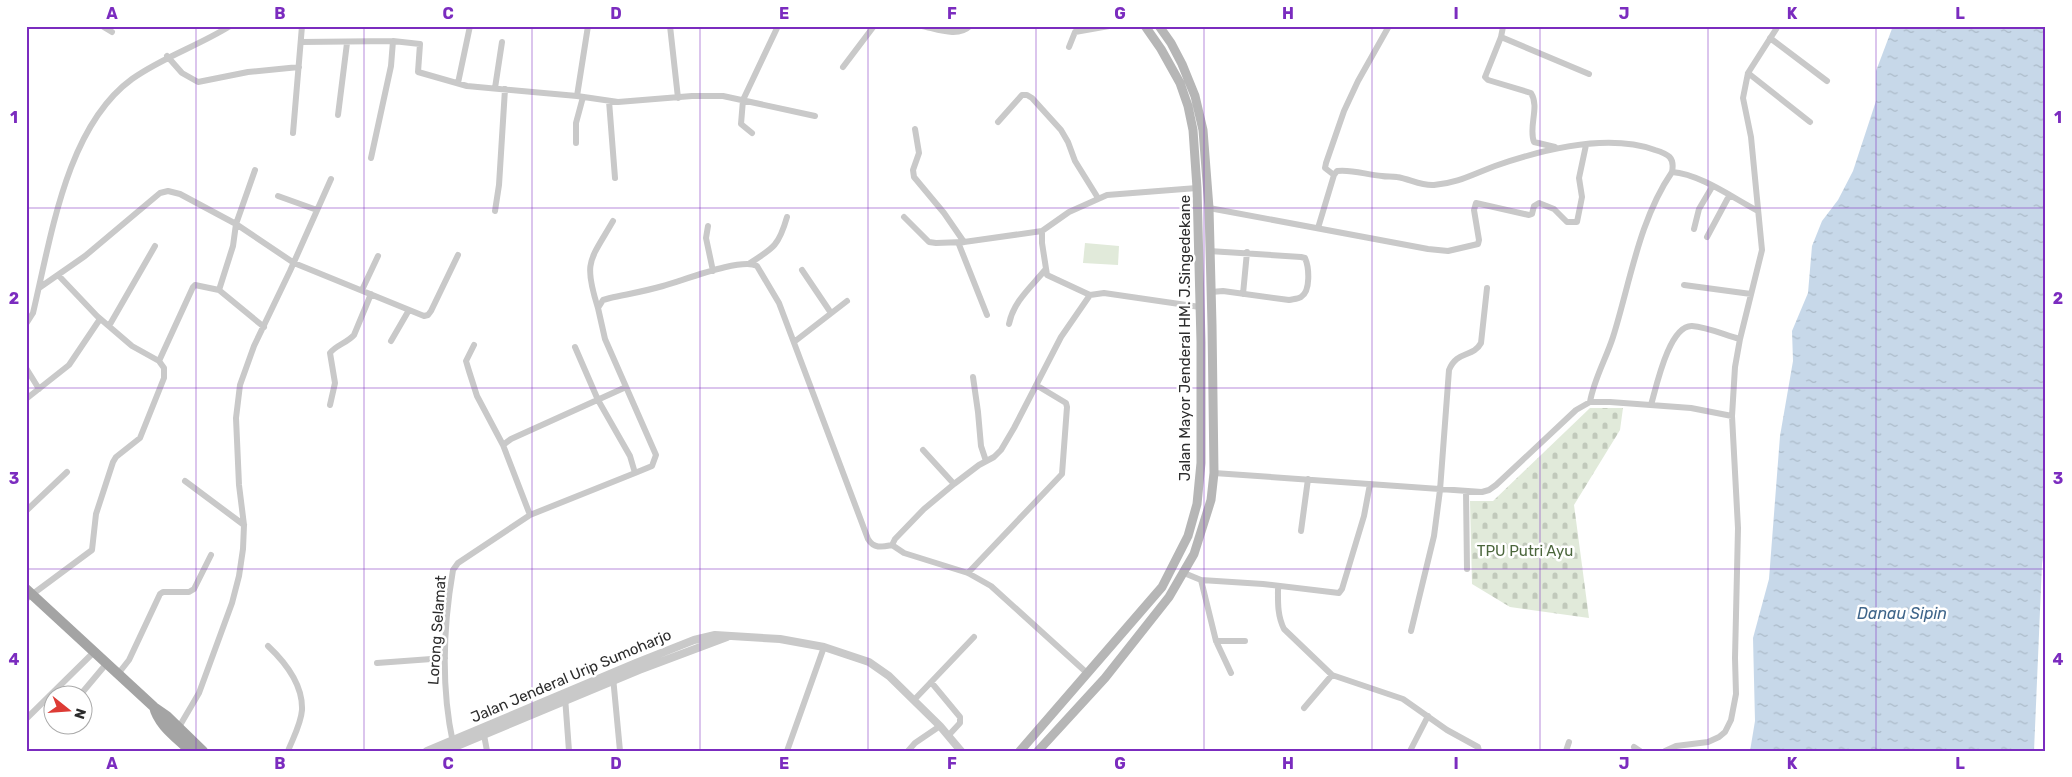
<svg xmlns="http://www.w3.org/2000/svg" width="2072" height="777" viewBox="0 0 2072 777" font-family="Rubik,sans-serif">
<defs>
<pattern id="cemetery-stones" width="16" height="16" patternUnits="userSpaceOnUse" patternTransform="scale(1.25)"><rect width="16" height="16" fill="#e1eada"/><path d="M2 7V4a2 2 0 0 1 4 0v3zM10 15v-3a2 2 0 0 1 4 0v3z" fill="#c1c9bb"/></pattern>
<pattern id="water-ripples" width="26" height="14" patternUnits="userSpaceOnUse" patternTransform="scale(1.25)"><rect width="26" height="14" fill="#c7d8e9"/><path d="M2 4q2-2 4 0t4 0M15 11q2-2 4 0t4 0" fill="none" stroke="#abbac8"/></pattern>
</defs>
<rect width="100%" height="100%" fill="#fff"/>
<path fill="url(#cemetery-stones)" d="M1590,408H1623L1620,430L1574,505L1589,618L1510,607L1472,584L1470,501H1493Z"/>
<path fill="#e1eada" d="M1085,243L1119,246L1118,265L1083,263Z"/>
<path fill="url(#water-ripples)" d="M1893,26H2046V536L2042,564L2034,751H1750L1755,721L1753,638L1769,579L1780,436L1793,361L1792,331L1808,293L1812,246L1822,221L1838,200L1853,171L1876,101V71Z"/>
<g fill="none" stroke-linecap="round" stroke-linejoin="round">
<path stroke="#c9c9c9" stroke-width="6" d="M102,26L112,32
M670,26L678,98
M922,26C937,29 958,38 970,26
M1503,27L1501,37L1485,77L1488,80L1531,93C1540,107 1528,127 1534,142L1555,147
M1501,37L1589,74
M1770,38L1827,81
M393,41L420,44L418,72L467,86L577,96L618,102L692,96H723L815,116
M301,42L393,41L391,66L371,158
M1069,47L1075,32L1109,26
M167,56L182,73L198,82L248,72L299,67
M843,67L874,26
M1748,73L1810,122
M458,83L470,26
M495,88L502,42
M577,96L588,26
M609,101L615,178
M338,115L347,43
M998,122L1022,95H1027L1032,98L1061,130L1068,142L1075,161L1098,198
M915,129L919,153L913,170L914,177L944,213L964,242
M293,133L302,26
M752,133L741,124L743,100L778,26
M576,143V123L583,97
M1334,175L1325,168L1326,163L1344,111L1358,81L1389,26
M278,196L317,210
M1209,208L1428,249L1448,251L1478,244L1479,240L1474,210L1476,203L1529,215L1532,214L1534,206L1539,203L1554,209L1567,222H1577L1582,197L1579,178L1586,145
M495,211L499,185L505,89
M904,217L929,242L936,243L964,242L1042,231L1069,212L1107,195L1197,188
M708,226L706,238L713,271
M1318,228L1334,175L1337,171C1352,169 1367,175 1382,176C1387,177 1392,176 1397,177C1410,179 1421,186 1434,185C1458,183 1473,174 1495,166C1541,150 1607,133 1655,150C1668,154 1675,157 1672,172
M1694,229L1699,209L1712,187
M1042,231V243L1047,275L1090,295
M1707,237L1729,196
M958,242L987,315
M1209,251L1301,257L1305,258C1309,267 1311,291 1301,297C1298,299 1293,299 1289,300L1223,291L1211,292
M750,263C774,248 779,245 787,217
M802,270L831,313
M59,276L97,316L132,346L159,361
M1684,285L1751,294
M39,288L85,256L160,193L168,191L180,194L236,224L294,263L424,316L428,315L431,311L458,255
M219,290L233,246L236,224L255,170
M362,290L378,256
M1243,294L1247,252
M598,308C583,261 590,261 613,221
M26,324L33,313C51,238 66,127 132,79C163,57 198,46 230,26
M1009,324C1013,302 1031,287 1045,270
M109,326L155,246
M391,341L409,310
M794,342L847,301
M26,368L39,389
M973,377L978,412L981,446L986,461
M26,399L69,365L100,319
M1590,402C1594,379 1606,359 1613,337C1630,283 1639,220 1672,172C1700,174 1733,198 1758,211
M330,405L335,383L330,353C336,345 347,343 354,335L371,294
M1651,405C1656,388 1669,325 1692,326C1707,327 1725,335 1740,339
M503,445L511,439L626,387
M923,450L954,484
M635,473L652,466L656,455L605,339L598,308L603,300L610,298C628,294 646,291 663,286C682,281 742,257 757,266L779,303L868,539C874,549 882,547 892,545L895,539L924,509L954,484L979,465L994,457L1001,450L1014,428L1061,337L1090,295L1104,293L1200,307
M1214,473L1482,492L1489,490L1496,485L1576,410L1590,402H1610L1691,408L1732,416
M185,481L244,525
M1466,491L1467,569
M26,511L67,472
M530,515L635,473L630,456L598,400L575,347
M1301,531L1308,479
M892,545L904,553L968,573L991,586L1087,673
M968,573L1062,474L1067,407L1066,403L1036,385
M1184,573L1201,580L1263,584L1339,593L1342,589L1364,516L1370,484
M1201,580L1216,641L1231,673
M1278,586C1278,601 1277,615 1284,629L1332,675L1403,699L1447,730L1478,747L1479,751
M26,599L92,550L96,514L113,462L116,457L140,438L164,378V368L159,361L193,287L195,285L219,290L264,327
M1411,631L1434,536L1440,490L1449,370C1457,350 1473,358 1481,343L1487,288
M1216,641H1245
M268,646C285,662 303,685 302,710C301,724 293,738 288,751
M377,663L445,658
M118,674L129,660L160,594L163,592H189L194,589L211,555
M613,677L620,751
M931,682L960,717V723L948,736
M81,694L107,663
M565,697L569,751
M914,700L974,637
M1304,708L1332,675
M26,719L94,652
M56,725V724
M179,727L199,693L232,603L239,576L243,549L244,525L239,485L236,418L240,385L254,346L290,271L331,179
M484,735L487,751
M453,743C441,687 443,628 453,570L458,563L530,515L503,445L477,396L469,371L466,361L474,345
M1634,747L1640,751
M787,751L824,647
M908,751L915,743L940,726
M1410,751L1428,716
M1566,751L1569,742
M1665,751L1676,746L1708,742L1719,737L1725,732L1731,720L1736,694L1735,658L1738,528L1732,416L1735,367L1740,339L1762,250L1751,137L1743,98L1748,73L1778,26"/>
<path stroke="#c9c9c9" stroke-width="8" d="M427,751L636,663L694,640L715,635L780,639L824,647L869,662L889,676L940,726L961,751
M445,751L639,670L727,637"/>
<path stroke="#b6b6b6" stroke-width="9" d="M1020,751L1162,587L1188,536L1197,504L1201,463V342L1197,188L1193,130L1188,106L1180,83L1161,49L1145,26
M1038,751L1105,678L1169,597L1194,554L1211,500L1214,473L1212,325L1209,208L1203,130L1195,96L1182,64L1171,43L1159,26"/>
<path stroke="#a4a4a4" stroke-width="10" d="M26,589L154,707L167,716L203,751
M154,707C158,725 177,738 190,751"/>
</g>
<path fill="none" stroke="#7b2cbf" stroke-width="1" stroke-opacity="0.55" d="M196,26V751M364,26V751M532,26V751M700,26V751M868,26V751M1036,26V751M1204,26V751M1372,26V751M1540,26V751M1708,26V751M1876,26V751M26,208H2046M26,388H2046M26,569H2046"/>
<g text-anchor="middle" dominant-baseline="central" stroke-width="5" stroke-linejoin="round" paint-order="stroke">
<g font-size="15" fill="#2c2c2c" stroke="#fff">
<text transform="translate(1185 338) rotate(-90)">Jalan Mayor Jenderal HM. J.Singedekane</text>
<text transform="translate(437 630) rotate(-86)">Lorong Selamat</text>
<text transform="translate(571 676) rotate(-23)">Jalan Jenderal Urip Sumoharjo</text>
</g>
<g font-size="15" fill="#4b663c" stroke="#fff">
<text x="1525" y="551">TPU Putri Ayu</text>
</g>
<g font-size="16" font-style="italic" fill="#3f658a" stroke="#fff">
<text x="1902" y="613">Danau Sipin</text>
</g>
</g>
<rect width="2072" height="777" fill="none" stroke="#ffffff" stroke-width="55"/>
<g transform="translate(68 710) rotate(107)"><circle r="24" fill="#ffffff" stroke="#ababab"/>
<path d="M0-4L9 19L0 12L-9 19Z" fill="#dd3b35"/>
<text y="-8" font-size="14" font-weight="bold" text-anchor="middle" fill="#2c2c2c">N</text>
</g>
<rect x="28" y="28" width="2016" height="722" fill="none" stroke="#7b2cbf" stroke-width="2"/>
<g font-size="16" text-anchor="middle" font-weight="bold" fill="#7b2cbf">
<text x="112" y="19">A</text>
<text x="280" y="19">B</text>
<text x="448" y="19">C</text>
<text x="616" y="19">D</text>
<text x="784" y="19">E</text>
<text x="952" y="19">F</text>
<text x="1120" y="19">G</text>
<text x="1288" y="19">H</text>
<text x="1456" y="19">I</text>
<text x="1624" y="19">J</text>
<text x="1792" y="19">K</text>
<text x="1960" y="19">L</text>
<text x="14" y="123">1</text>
<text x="2058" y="123">1</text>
<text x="14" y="304">2</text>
<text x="2058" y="304">2</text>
<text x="14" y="484">3</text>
<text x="2058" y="484">3</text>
<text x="14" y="665">4</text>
<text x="2058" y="665">4</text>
<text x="112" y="769">A</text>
<text x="280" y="769">B</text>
<text x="448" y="769">C</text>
<text x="616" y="769">D</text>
<text x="784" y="769">E</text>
<text x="952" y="769">F</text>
<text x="1120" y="769">G</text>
<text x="1288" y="769">H</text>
<text x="1456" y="769">I</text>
<text x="1624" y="769">J</text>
<text x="1792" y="769">K</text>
<text x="1960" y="769">L</text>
</g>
</svg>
